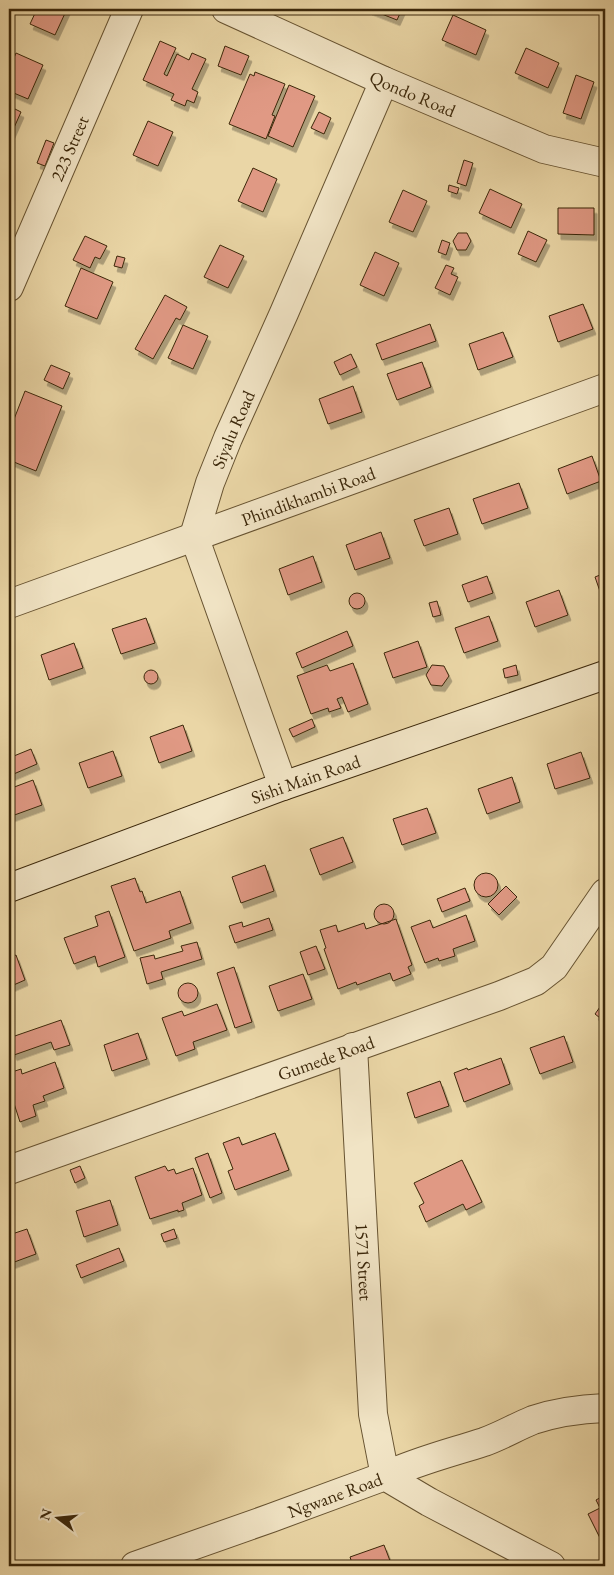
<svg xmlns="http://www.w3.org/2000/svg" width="614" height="1575" viewBox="0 0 614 1575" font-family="'EB Garamond',serif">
<defs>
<filter id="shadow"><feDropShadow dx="3" dy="5.5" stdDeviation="0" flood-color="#0004"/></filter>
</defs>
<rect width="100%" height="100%" fill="#ead6a6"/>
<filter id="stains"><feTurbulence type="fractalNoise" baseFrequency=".004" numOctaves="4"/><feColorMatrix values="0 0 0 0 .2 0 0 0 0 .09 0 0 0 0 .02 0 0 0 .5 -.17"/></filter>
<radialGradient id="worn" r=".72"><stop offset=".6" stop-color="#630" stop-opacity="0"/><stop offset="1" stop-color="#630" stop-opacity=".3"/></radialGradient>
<path fill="#e09984" stroke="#3b270a" filter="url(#shadow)" d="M37,9H67L55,35L30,24Z
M369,9H402L397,20Z
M453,15L486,30L476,55L442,40Z
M160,41L176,48L164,74L167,76L177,54L189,60L192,53L206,59L192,89L198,92L194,103L187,100L185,106L171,100L174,94L143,80Z
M225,46L249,56L241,75L218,66Z
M526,48L559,63L548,88L515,73Z
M16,53L43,65L28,99L9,91V70Z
M255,72L285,84L272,115L275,116L266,139L229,124L250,74L254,76Z
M576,75L594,82L581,119L563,113Z
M289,85L315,96L293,147L268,136Z
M9,106L21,112L9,139Z
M319,112L331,118L324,134L311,128Z
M148,121L173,132L158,166L133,155Z
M46,140L54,143L45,166L37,163Z
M464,160L473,163L466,186L457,183Z
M253,168L277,179L263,212L238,201Z
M449,185L459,188L457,194L448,191Z
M490,189L522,204L511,228L479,213Z
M403,190L427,201L413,232L389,222Z
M558,208H594V235L558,234Z
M528,231L547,240L536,262L518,254Z
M458,233H467L471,241L466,250H457L453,241Z
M85,236L107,246L100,259L95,257L90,268L73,260Z
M442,240L450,243L446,255L438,252Z
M220,245L244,256L228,288L204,277Z
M375,252L399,263L384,296L360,285Z
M117,256L125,258L122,268L114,266Z
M446,265L454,268L451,274L458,277L450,295L435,288Z
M81,268L113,282L97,319L65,306Z
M165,295L187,307L180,320L176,318L153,359L135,349Z
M583,304L593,329L558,342L549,316Z
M430,324L436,341L382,360L376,344Z
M183,325L208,336L193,369L168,358Z
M503,332L513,357L478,370L469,344Z
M351,354L357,367L340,375L334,362Z
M422,362L431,387L397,400L387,374Z
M51,365L70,373L63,389L44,380Z
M353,386L362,412L328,424L319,399Z
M25,391L62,406L36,471L9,460V432Z
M592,456L601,481L567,494L558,469Z
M519,483L528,508L482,524L473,499Z
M449,508L458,534L424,546L414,520Z
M381,532L390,558L355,570L346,545Z
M313,556L322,582L288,595L279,569Z
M605,573V603H604L595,577Z
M487,576L493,593L468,602L462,585Z
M559,590L568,615L535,627L526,602Z
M349 601a8 8 0 1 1 16 0a8 8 0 1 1-16 0Z
M437,601L441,615L433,617L429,603Z
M489,616L498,641L464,653L455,628Z
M146,618L155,643L121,654L112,629Z
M347,631L353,646L302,668L296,653Z
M418,641L427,667L393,678L384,653Z
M74,643L83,668L49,680L41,655Z
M353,663L368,704L348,712L342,697L337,699L341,708L329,712L328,708L311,714L297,676L327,665L330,671Z
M432,665L444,666L449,676L442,686L431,685L426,675Z
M516,665L518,675L505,678L503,669Z
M144 677a7 7 0 1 1 14 0a7 7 0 1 1-14 0Z
M312,719L315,727L293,737L289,729Z
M183,725L192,751L159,763L150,737Z
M31,749L37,764L9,776V758Z
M113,751L122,776L88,788L79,763Z
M581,752L590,778L555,789L547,764Z
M512,777L520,802L487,814L478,789Z
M33,780L42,805L9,817V789Z
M427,808L436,833L402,845L393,819Z
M343,837L353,862L320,875L310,849Z
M265,865L274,891L241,903L232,877Z
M474 885a12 12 0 1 1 24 0a12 12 0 1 1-24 0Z
M135,878L140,892L142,891L146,903L180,891L191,923L169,931L171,938L134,951L111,886Z
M506,886L517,897L499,915L488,904Z
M465,888L470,901L442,912L437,899Z
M374 914a10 10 0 1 1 20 0a10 10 0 1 1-20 0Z
M109,911L125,957L98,967L95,956L74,964L64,938L98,926L95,916Z
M466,915L475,941L453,949L455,956L439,961L438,958L425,963L411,927L430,920L433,928Z
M269,918L273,930L235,943L229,926L242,922L243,927Z
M396,919L412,965L408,967L411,974L393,981L390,973L357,985L356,982L338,989L324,949L326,948L320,930L336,925L338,932L364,923L366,929Z
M197,942L202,959L161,972L163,979L147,984L140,958L154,955L155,959L183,951L181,946Z
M316,946L325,969L308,975L300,952Z
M16,955L25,980L9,987V958Z
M234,967L252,1022L235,1028L217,973Z
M303,974L312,999L278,1011L269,986Z
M178 993a10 10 0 1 1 20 0a10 10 0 1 1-20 0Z
M605,1000V1022L595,1014Z
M217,1004L227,1030L193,1042L195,1049L176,1056L162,1018L182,1011L184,1016Z
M61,1020L70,1045L54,1050L51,1042L14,1055L9,1038Z
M138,1033L147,1059L112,1071L104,1045Z
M564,1036L573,1062L540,1074L530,1048Z
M501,1058L510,1084L464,1102L454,1073L467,1068L468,1070Z
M55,1062L64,1088L43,1096L45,1101L33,1105L36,1116L20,1122L9,1088V1073L21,1069L22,1074Z
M440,1081L449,1106L415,1118L407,1093Z
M275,1133L289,1170L235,1190L228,1171L233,1169L223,1143L239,1137L242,1145Z
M208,1153L222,1193L210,1198L195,1158Z
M462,1160L482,1202L466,1210L463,1204L426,1222L419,1206L424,1203L414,1183Z
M80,1166L85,1178L75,1183L70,1170Z
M165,1166L168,1171L174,1169L176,1174L193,1168L202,1195L182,1203L184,1210L178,1212V1210L150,1219L135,1177Z
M110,1200L118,1225L84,1237L76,1211Z
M27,1229L36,1254L9,1264V1235Z
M174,1229L177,1238L164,1242L161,1234Z
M119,1248L124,1261L81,1278L76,1265Z
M605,1495V1538L601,1540L588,1514L600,1508L596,1500Z
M384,1545L392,1566H353L350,1557Z"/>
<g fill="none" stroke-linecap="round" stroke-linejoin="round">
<defs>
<g id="street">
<path id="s1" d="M226,9L384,81L544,149L605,163"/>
<path id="s2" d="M9,287L129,9"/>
<path id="s3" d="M9,604L605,388"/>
<path id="s4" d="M283,786L194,536L210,483L228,438L284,313L384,81"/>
<path id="s5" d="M353,1047L373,1414L385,1476C417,1461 450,1453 484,1442C501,1436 516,1427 533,1420C557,1412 580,1409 605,1408"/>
<path id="s6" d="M9,1170L499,996L536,981L554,967L605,893"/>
<path id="s7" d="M135,1566L271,1518L385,1476L429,1502L551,1566"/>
</g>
<g id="secondary">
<path id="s8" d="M9,888L283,786L605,675"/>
</g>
</defs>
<use href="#street" stroke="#675331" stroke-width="30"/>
<use href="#secondary" stroke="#3b270a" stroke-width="30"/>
<use href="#street" stroke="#f1e4c5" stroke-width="28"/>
<use href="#secondary" stroke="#f1e4c5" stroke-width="28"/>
</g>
<g text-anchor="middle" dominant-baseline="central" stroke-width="4.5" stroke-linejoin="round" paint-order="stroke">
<g font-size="18" fill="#3b270a" stroke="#f1e4c5">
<text stroke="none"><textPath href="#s1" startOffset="205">Qondo Road</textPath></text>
<text stroke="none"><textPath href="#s2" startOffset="151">223 Street</textPath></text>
<text stroke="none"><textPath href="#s4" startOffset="379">Siyalu Road</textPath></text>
<text stroke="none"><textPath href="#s3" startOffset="318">Phindikhambi Road</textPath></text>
<text stroke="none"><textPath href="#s8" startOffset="316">Sishi Main Road</textPath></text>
<text stroke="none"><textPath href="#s6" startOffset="336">Gumede Road</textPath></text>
<text stroke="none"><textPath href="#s5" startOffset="215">1571 Street</textPath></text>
<text stroke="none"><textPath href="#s7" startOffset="212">Ngwane Road</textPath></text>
</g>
</g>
<rect width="614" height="1575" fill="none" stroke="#ead6a6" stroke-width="30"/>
<rect x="10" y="10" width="594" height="1555" fill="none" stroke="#3b270a" stroke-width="2.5"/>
<rect x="15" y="15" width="584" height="1545" fill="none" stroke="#3b270a"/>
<g transform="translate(58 1518) rotate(286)" stroke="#f1e4c5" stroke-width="4" paint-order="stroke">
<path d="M0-4L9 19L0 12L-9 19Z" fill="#3b270a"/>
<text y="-8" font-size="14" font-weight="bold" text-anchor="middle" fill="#3b270a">N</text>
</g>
<rect width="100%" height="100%" filter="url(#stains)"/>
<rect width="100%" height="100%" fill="url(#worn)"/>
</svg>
